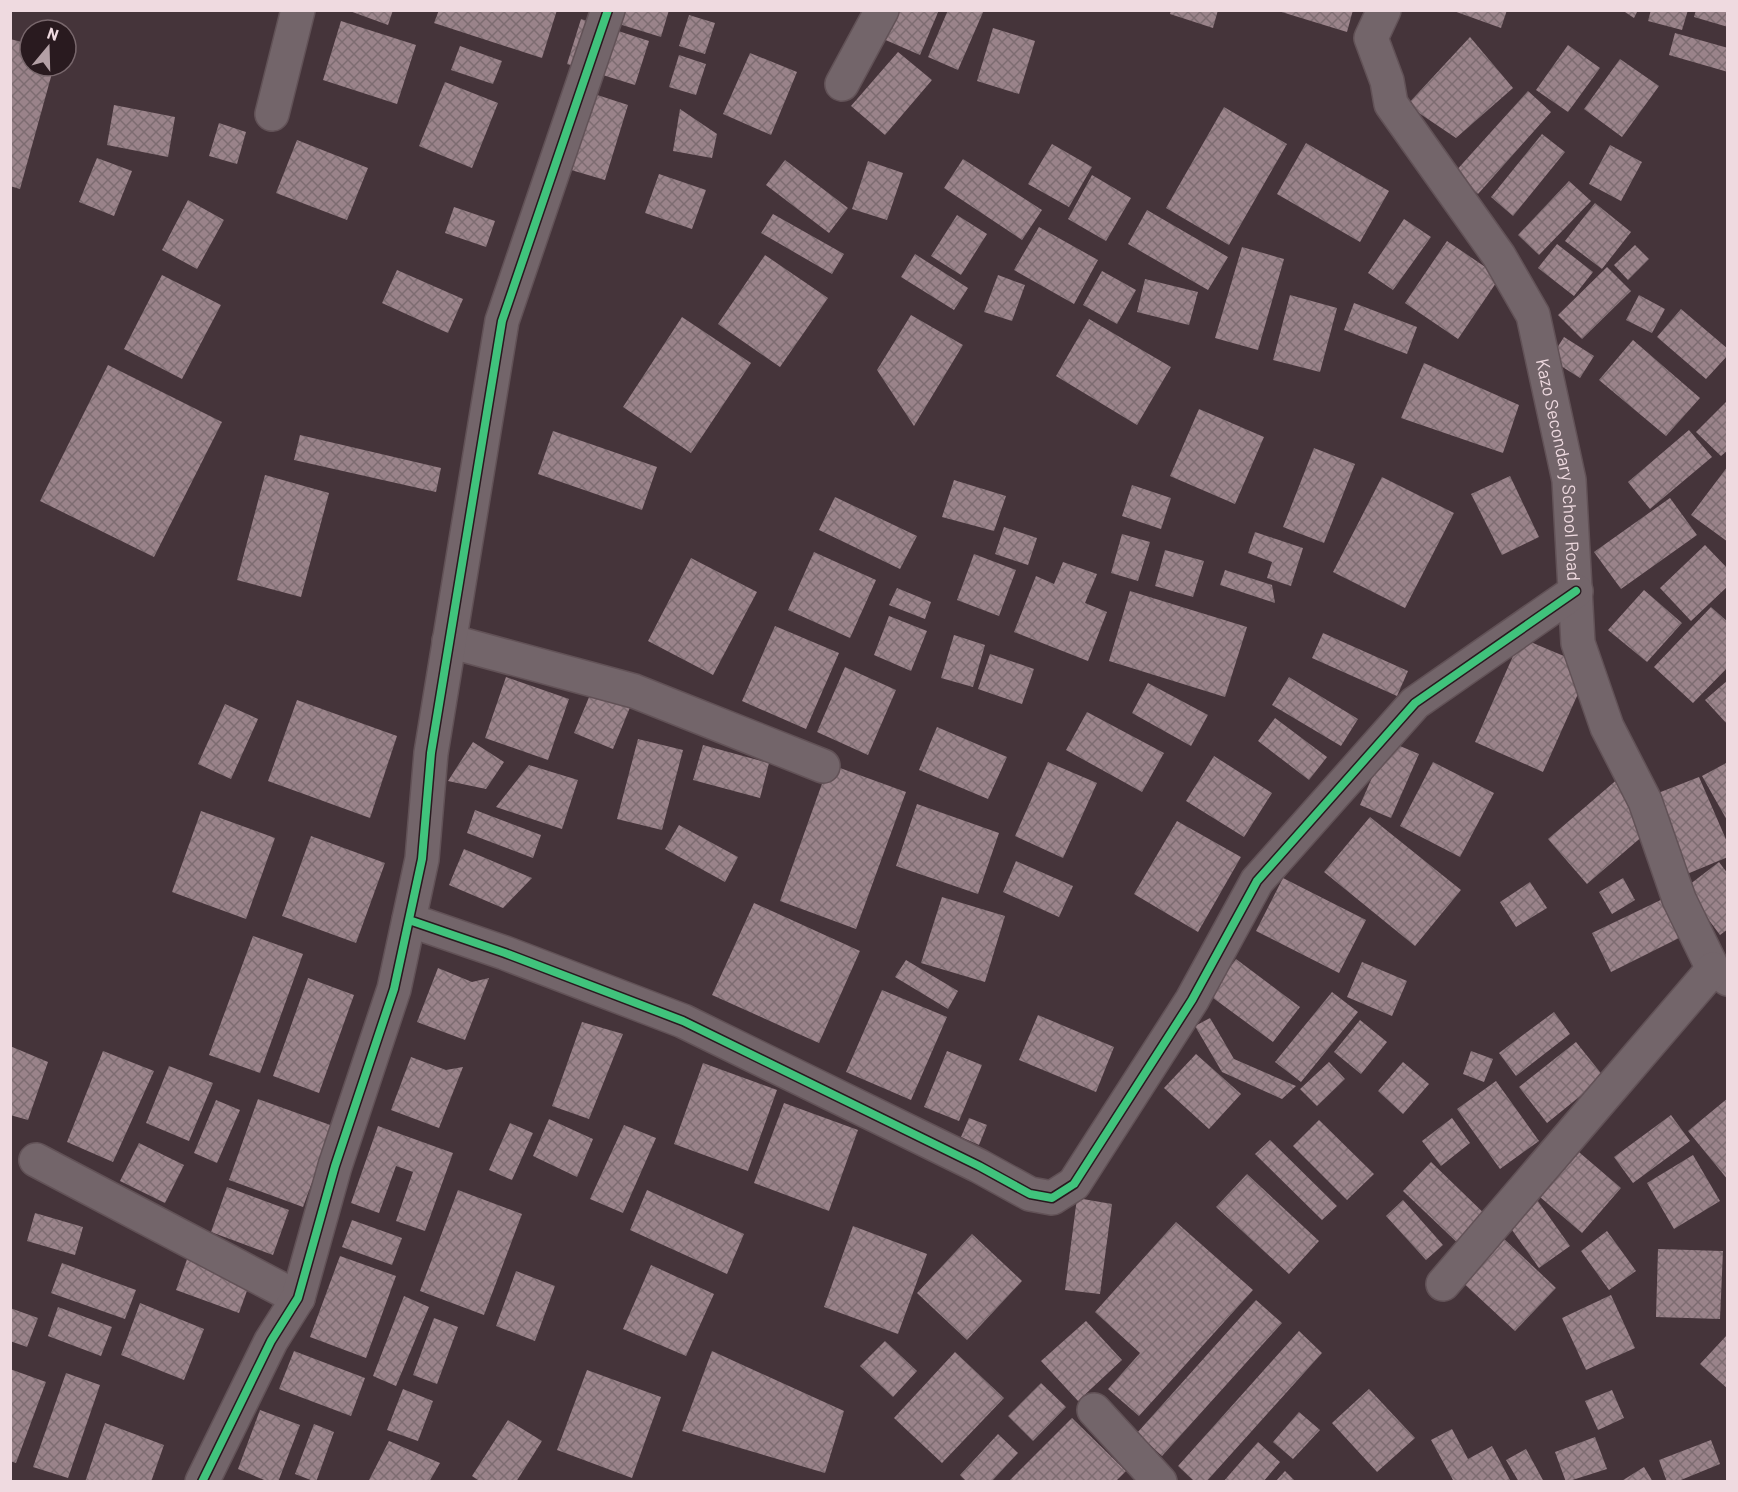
<svg xmlns="http://www.w3.org/2000/svg" width="1738" height="1492" viewBox="0 0 1738 1492" font-family="Barlow,sans-serif">
<defs>
<pattern id="building-cross-hatch" width="8" height="8" patternUnits="userSpaceOnUse" patternTransform="scale(1.5)"><rect width="8" height="8" fill="#9a838a"/><path d="M0 0l8 8M0 8l8-8" fill="none" stroke="#7d6c71"/></pattern>
</defs>
<rect width="100%" height="100%" fill="#45343a"/>
<path fill="url(#building-cross-hatch)" d="M347,10H393L388,25Z
M439,10H557L542,58L434,23Z
M598,10H669L661,37L596,17Z
M893,10H939L920,55L881,38Z
M948,10H984L958,70L928,57Z
M1171,10H1218L1213,28L1170,14Z
M1275,10H1353L1347,32Z
M1451,10H1507L1501,28Z
M1622,10H1638L1634,18Z
M1651,10H1688L1682,30L1648,21Z
M1696,10H1728V27L1694,17Z
M689,15L715,23L705,54L679,46Z
M581,19L649,41L635,85L567,64Z
M341,21L416,45L397,104L323,80Z
M993,28L1035,41L1019,94L977,81Z
M1675,33L1728,48V72L1669,55Z
M1470,37L1513,88L1456,138L1407,105Z
M10,39L30,44V66H54L20,189L10,186Z
M1568,45L1600,68L1568,112L1536,90Z
M460,46L502,61L493,84L451,70Z
M898,52L932,80L885,135L851,106Z
M750,53L797,72L771,135L723,114Z
M679,55L706,64L696,95L669,87Z
M1620,59L1659,86L1622,137L1584,109Z
M445,82L498,103L472,168L419,146Z
M585,91L628,105L605,180L561,167Z
M1528,91L1551,112L1478,194L1454,173Z
M114,105L175,117L168,157L107,145Z
M1224,107L1287,144L1229,245L1166,208Z
M680,109L717,134L712,158L673,151Z
M219,123L246,132L237,164L209,156Z
M1542,134L1565,152L1513,216L1491,197Z
M297,140L368,168L347,220L276,193Z
M1306,143L1389,191L1360,242L1277,194Z
M1052,144L1092,167L1069,207L1028,184Z
M1610,145L1642,162L1621,201L1589,184Z
M97,158L132,171L114,216L79,202Z
M963,159L1042,210L1022,240L944,188Z
M785,160L848,208L829,233L766,185Z
M868,161L903,173L887,220L852,209Z
M659,174L706,190L692,229L645,213Z
M1092,175L1131,198L1106,241L1068,219Z
M1569,181L1591,201L1539,255L1518,235Z
M188,200L224,220L197,269L162,250Z
M1595,203L1631,232L1602,269L1565,241Z
M454,207L495,221L486,247L445,233Z
M1147,210L1228,257L1208,290L1128,244Z
M773,214L844,254L832,274L761,233Z
M957,215L987,234L961,275L931,256Z
M1404,219L1431,237L1393,290L1368,273Z
M1039,227L1098,260L1074,304L1014,270Z
M1447,241L1500,277L1458,339L1405,303Z
M1557,244L1593,272L1574,296L1538,268Z
M1635,245L1649,259L1628,280L1614,265Z
M1242,247L1284,259L1258,350L1215,338Z
M915,254L968,288L954,310L901,277Z
M765,255L828,298L780,367L718,324Z
M1607,267L1631,291L1582,339L1558,315Z
M397,270L463,299L448,333L382,303Z
M1102,271L1136,290L1117,324L1083,305Z
M162,275L221,305L182,379L124,349Z
M998,275L1025,285L1012,321L984,312Z
M1145,279L1198,292L1189,325L1137,312Z
M1290,295L1337,308L1320,372L1273,360Z
M1639,295L1665,309L1652,333L1626,320Z
M1354,303L1417,327L1407,354L1344,330Z
M1681,309L1728,349V355L1706,379L1657,337Z
M911,315L963,345L914,426L877,370Z
M682,317L751,363L691,453L623,407Z
M1089,319L1171,367L1137,425L1056,376Z
M1564,337L1594,356L1580,378L1550,359Z
M1633,340L1700,398L1666,436L1599,380Z
M1424,363L1519,405L1503,453L1401,418Z
M108,365L222,422L154,557L40,501Z
M1728,400V450L1721,456L1696,432Z
M1199,409L1264,437L1235,504L1170,476Z
M1689,430L1712,457L1650,509L1628,482Z
M553,431L657,467L642,510L538,474Z
M300,435L441,468L436,492L294,460Z
M1314,448L1355,464L1324,543L1283,527Z
M1728,466V542L1691,515Z
M265,475L329,493L301,597L237,580Z
M1510,476L1539,537L1502,555L1471,494Z
M1382,477L1454,513L1405,608L1333,572Z
M954,480L1006,496L994,531L942,517Z
M1132,485L1171,498L1161,529L1122,516Z
M835,497L917,536L900,569L819,530Z
M1670,498L1697,535L1621,589L1594,552Z
M1004,527L1037,538L1028,565L995,554Z
M1255,532L1303,548L1291,586L1267,578L1272,562L1248,553Z
M1122,534L1150,542L1138,581L1111,573Z
M1705,545L1728,569V586L1691,621L1660,588Z
M1165,550L1204,561L1193,597L1155,586Z
M814,552L876,580L850,638L788,610Z
M974,554L1016,570L999,616L957,600Z
M691,558L757,592L713,675L648,641Z
M1063,562L1097,574L1085,603L1107,612L1088,661L1014,632L1036,576L1054,584Z
M1225,570L1272,585L1275,603L1220,585Z
M897,588L931,602L925,619L889,605Z
M1644,590L1682,623L1647,662L1608,630Z
M1130,591L1247,627L1225,697L1109,661Z
M1711,607L1728,622V667L1693,703L1654,667Z
M889,616L927,631L911,671L874,655Z
M775,626L839,653L806,729L742,701Z
M1323,633L1408,671L1397,696L1312,658Z
M954,635L985,645L973,687L941,678Z
M1521,638L1590,667L1543,772L1475,742Z
M990,654L1034,669L1022,704L978,689Z
M845,667L896,690L868,755L817,732Z
M506,677L569,699L548,760L485,738Z
M1289,677L1358,719L1341,746L1272,705Z
M1728,680V725L1705,700Z
M595,683L633,700L613,749L574,733Z
M1148,683L1208,715L1191,746L1132,713Z
M297,700L397,736L370,818L268,781Z
M225,704L258,719L231,779L198,764Z
M1087,712L1164,753L1142,792L1066,750Z
M1275,718L1327,757L1309,780L1258,741Z
M937,727L1007,757L988,799L919,770Z
M638,739L683,750L662,830L617,819Z
M1388,741L1419,754L1391,818L1360,805Z
M473,742L504,762L486,789L448,781Z
M703,745L769,763L760,798L693,780Z
M1214,756L1272,793L1244,837L1186,801Z
M1048,762L1097,783L1063,858L1015,836Z
M1433,762L1494,793L1460,857L1400,826Z
M1728,762V822L1702,776Z
M829,764L906,792L856,929L780,901Z
M529,765L578,780L562,829L496,807Z
M1620,777L1659,822L1587,884L1548,839Z
M1699,777L1728,844V857L1687,874L1653,795Z
M917,804L999,833L978,894L896,866Z
M475,810L541,835L533,858L467,833Z
M201,811L275,838L246,919L172,892Z
M1370,817L1461,890L1415,946L1324,872Z
M1177,821L1241,857L1198,932L1134,894Z
M679,825L738,857L725,882L665,849Z
M311,836L385,863L356,943L282,916Z
M464,849L532,878L503,908L449,885Z
M1016,861L1073,886L1059,917L1003,892Z
M1719,862L1728,874V929L1720,935L1685,888Z
M1283,878L1366,920L1339,973L1256,931Z
M1623,878L1635,900L1612,914L1599,892Z
M1530,882L1547,908L1516,927L1500,902Z
M1669,896L1687,934L1611,972L1592,933Z
M942,897L1005,916L985,982L921,963Z
M754,903L860,951L819,1043L712,995Z
M253,936L303,954L260,1073L209,1055Z
M1236,959L1300,1007L1273,1042L1209,995Z
M906,960L958,991L948,1009L895,977Z
M1362,962L1407,981L1392,1016L1347,997Z
M438,968L472,982L489,978L465,1040L417,1022Z
M308,978L354,995L319,1093L273,1076Z
M882,990L947,1017L911,1100L846,1072Z
M1332,992L1358,1012L1301,1082L1275,1062Z
M1554,1012L1570,1034L1516,1076L1499,1053Z
M1038,1015L1114,1047L1096,1092L1019,1060Z
M1210,1018L1234,1059L1296,1086L1282,1099L1222,1072L1195,1026Z
M1360,1020L1387,1042L1361,1074L1334,1052Z
M582,1022L623,1034L589,1119L552,1106Z
M1576,1042L1604,1077L1547,1123L1519,1087Z
M10,1046L48,1062L28,1120L10,1115Z
M103,1051L154,1071L113,1162L67,1142Z
M947,1051L982,1065L959,1121L924,1107Z
M1471,1051L1493,1059L1484,1082L1463,1074Z
M1196,1054L1241,1094L1209,1129L1164,1088Z
M411,1057L446,1070L463,1067L439,1128L391,1110Z
M1329,1062L1345,1079L1317,1106L1300,1089Z
M1403,1062L1429,1084L1403,1114L1378,1091Z
M703,1063L777,1090L748,1171L674,1144Z
M169,1066L213,1083L189,1141L146,1123Z
M1496,1081L1539,1141L1500,1169L1457,1109Z
M1728,1098V1180L1688,1131Z
M258,1099L333,1126L303,1207L229,1180Z
M216,1100L240,1110L217,1163L194,1153Z
M784,1103L858,1130L829,1211L754,1183Z
M1671,1115L1690,1141L1633,1183L1614,1157Z
M969,1118L987,1125L979,1145L961,1137Z
M1452,1118L1470,1143L1441,1166L1422,1141Z
M549,1119L593,1139L577,1177L533,1156Z
M1319,1120L1374,1174L1347,1200L1293,1146Z
M510,1123L533,1133L512,1180L489,1170Z
M624,1125L656,1138L623,1213L590,1199Z
M378,1126L453,1153L425,1231L396,1221L413,1172L396,1166L379,1213L351,1203Z
M1270,1140L1337,1206L1322,1220L1255,1154Z
M139,1143L184,1165L165,1203L120,1181Z
M1573,1147L1621,1188L1582,1233L1533,1191Z
M1693,1155L1720,1201L1674,1229L1647,1183Z
M1431,1162L1492,1221L1464,1249L1403,1191Z
M1247,1174L1319,1241L1289,1274L1216,1207Z
M227,1187L289,1210L273,1255L211,1232Z
M458,1190L522,1214L484,1315L420,1291Z
M647,1190L744,1234L727,1274L630,1230Z
M1535,1197L1570,1246L1539,1268L1505,1220Z
M1077,1198L1112,1204L1100,1294L1065,1290Z
M1403,1200L1443,1245L1426,1260L1386,1216Z
M35,1213L83,1227L75,1255L27,1241Z
M352,1220L402,1238L392,1265L342,1247Z
M1176,1222L1253,1290L1139,1416L1108,1389L1140,1353L1095,1312Z
M853,1226L927,1254L898,1334L824,1307Z
M1607,1231L1636,1271L1609,1290L1581,1251Z
M972,1234L1022,1281L967,1340L917,1293Z
M1501,1236L1556,1288L1515,1331L1460,1280Z
M1658,1249L1723,1251L1720,1319L1656,1317Z
M190,1251L253,1274L239,1313L176,1290Z
M340,1256L396,1276L366,1358L310,1337Z
M62,1263L136,1290L125,1319L51,1293Z
M651,1265L714,1294L686,1356L623,1329Z
M516,1271L555,1286L535,1341L496,1326Z
M1611,1295L1635,1348L1586,1370L1562,1318Z
M404,1296L429,1307L396,1386L373,1376Z
M1256,1300L1282,1323L1162,1456L1137,1433Z
M140,1303L204,1329L184,1380L121,1355Z
M58,1307L112,1327L101,1356L48,1336Z
M10,1308L38,1318L27,1347L10,1341Z
M434,1318L458,1327L437,1384L413,1375Z
M1086,1321L1122,1360L1078,1401L1041,1361Z
M1299,1331L1322,1353L1206,1482H1195L1178,1466Z
M1728,1334V1389L1700,1364Z
M885,1341L917,1371L893,1397L860,1366Z
M294,1351L365,1378L351,1416L279,1389Z
M712,1351L844,1411L825,1473L682,1431Z
M955,1352L1004,1398L942,1463L894,1418Z
M10,1369L46,1382L16,1463L10,1461Z
M587,1370L661,1397L632,1478L557,1450Z
M66,1373L100,1385L68,1478L33,1467Z
M1041,1383L1066,1407L1033,1441L1008,1416Z
M403,1389L433,1401L418,1441L387,1430Z
M1369,1389L1415,1438L1377,1472L1332,1423Z
M1612,1390L1624,1418L1598,1430L1585,1401Z
M260,1410L300,1425L278,1482H269L238,1469Z
M1299,1412L1320,1430L1293,1459L1273,1442Z
M1072,1418L1126,1471L1115,1482H1008Z
M508,1420L542,1441L516,1482H481L472,1476Z
M105,1423L164,1445L151,1482H85Z
M314,1424L334,1432L316,1482L295,1474Z
M1452,1429L1468,1459L1492,1446L1511,1482H1454L1431,1440Z
M998,1434L1018,1453L991,1482H967L960,1475Z
M1595,1437L1607,1469L1566,1482L1555,1452Z
M1711,1440L1720,1464L1676,1482H1667L1659,1460Z
M389,1441L440,1463L429,1482H368Z
M1258,1442L1280,1462L1263,1482H1223Z
M1526,1449L1544,1482H1519L1506,1460Z
M1644,1467L1653,1482H1620Z
M1285,1471L1296,1482H1275Z"/>
<g fill="none" stroke-linecap="round" stroke-linejoin="round">
<defs>
<g id="minor">
<path id="s1" d="M1384,10L1371,38L1387,81L1391,104L1499,256L1533,315L1569,480L1578,643L1607,727L1645,801L1679,899L1713,969L1728,979"/>
<path d="M842,84L882,10"/>
<path d="M272,114L298,10"/>
<path d="M449,641L634,691L823,766"/>
<path d="M409,920L505,953L683,1021L979,1166L1030,1194L1052,1198L1074,1184L1192,1000L1257,881L1415,703L1576,591"/>
<path d="M36,1160L298,1298"/>
<path d="M1443,1284L1713,969"/>
<path d="M1094,1410L1160,1482"/>
<path d="M202,1482L271,1341L298,1298L335,1166L394,989L422,859L431,753L502,321L608,10"/>
</g>
</defs>
<use href="#minor" stroke="#625257" stroke-width="36"/>
<use href="#minor" stroke="#73656a" stroke-width="33"/>
<defs>
<path id="cycleway" d="M409,920L505,953L683,1021L979,1166L1030,1194L1052,1198L1074,1184L1192,1000L1257,881L1415,703L1576,591
M202,1482L271,1341L298,1298L335,1166L394,989L422,859L431,753L502,321L608,10"/>
</defs>
<use href="#cycleway" stroke="#291a1f" stroke-width="11"/>
<use href="#cycleway" stroke="#40c37c" stroke-width="8"/>
</g>
<g text-anchor="middle" dominant-baseline="central" stroke-width="6" stroke-linejoin="round" paint-order="stroke">
<g font-size="18" fill="#efdae0" stroke="#291a1f">
<text stroke="none"><textPath href="#s1" startOffset="512">Kazo Secondary School Road</textPath></text>
</g>
</g>
<rect width="1738" height="1492" fill="none" stroke="#efdae0" stroke-width="24"/>
<g transform="translate(48 48) rotate(19)"><circle r="28" fill="#291a1f" stroke="#78676c" stroke-width="1.5"/>
<path d="M0-4.5L10 22L0 15L-10 22Z" fill="#b4a0a6"/>
<text y="-9" font-size="16" font-weight="bold" text-anchor="middle" fill="#efdae0">N</text>
</g>
</svg>
